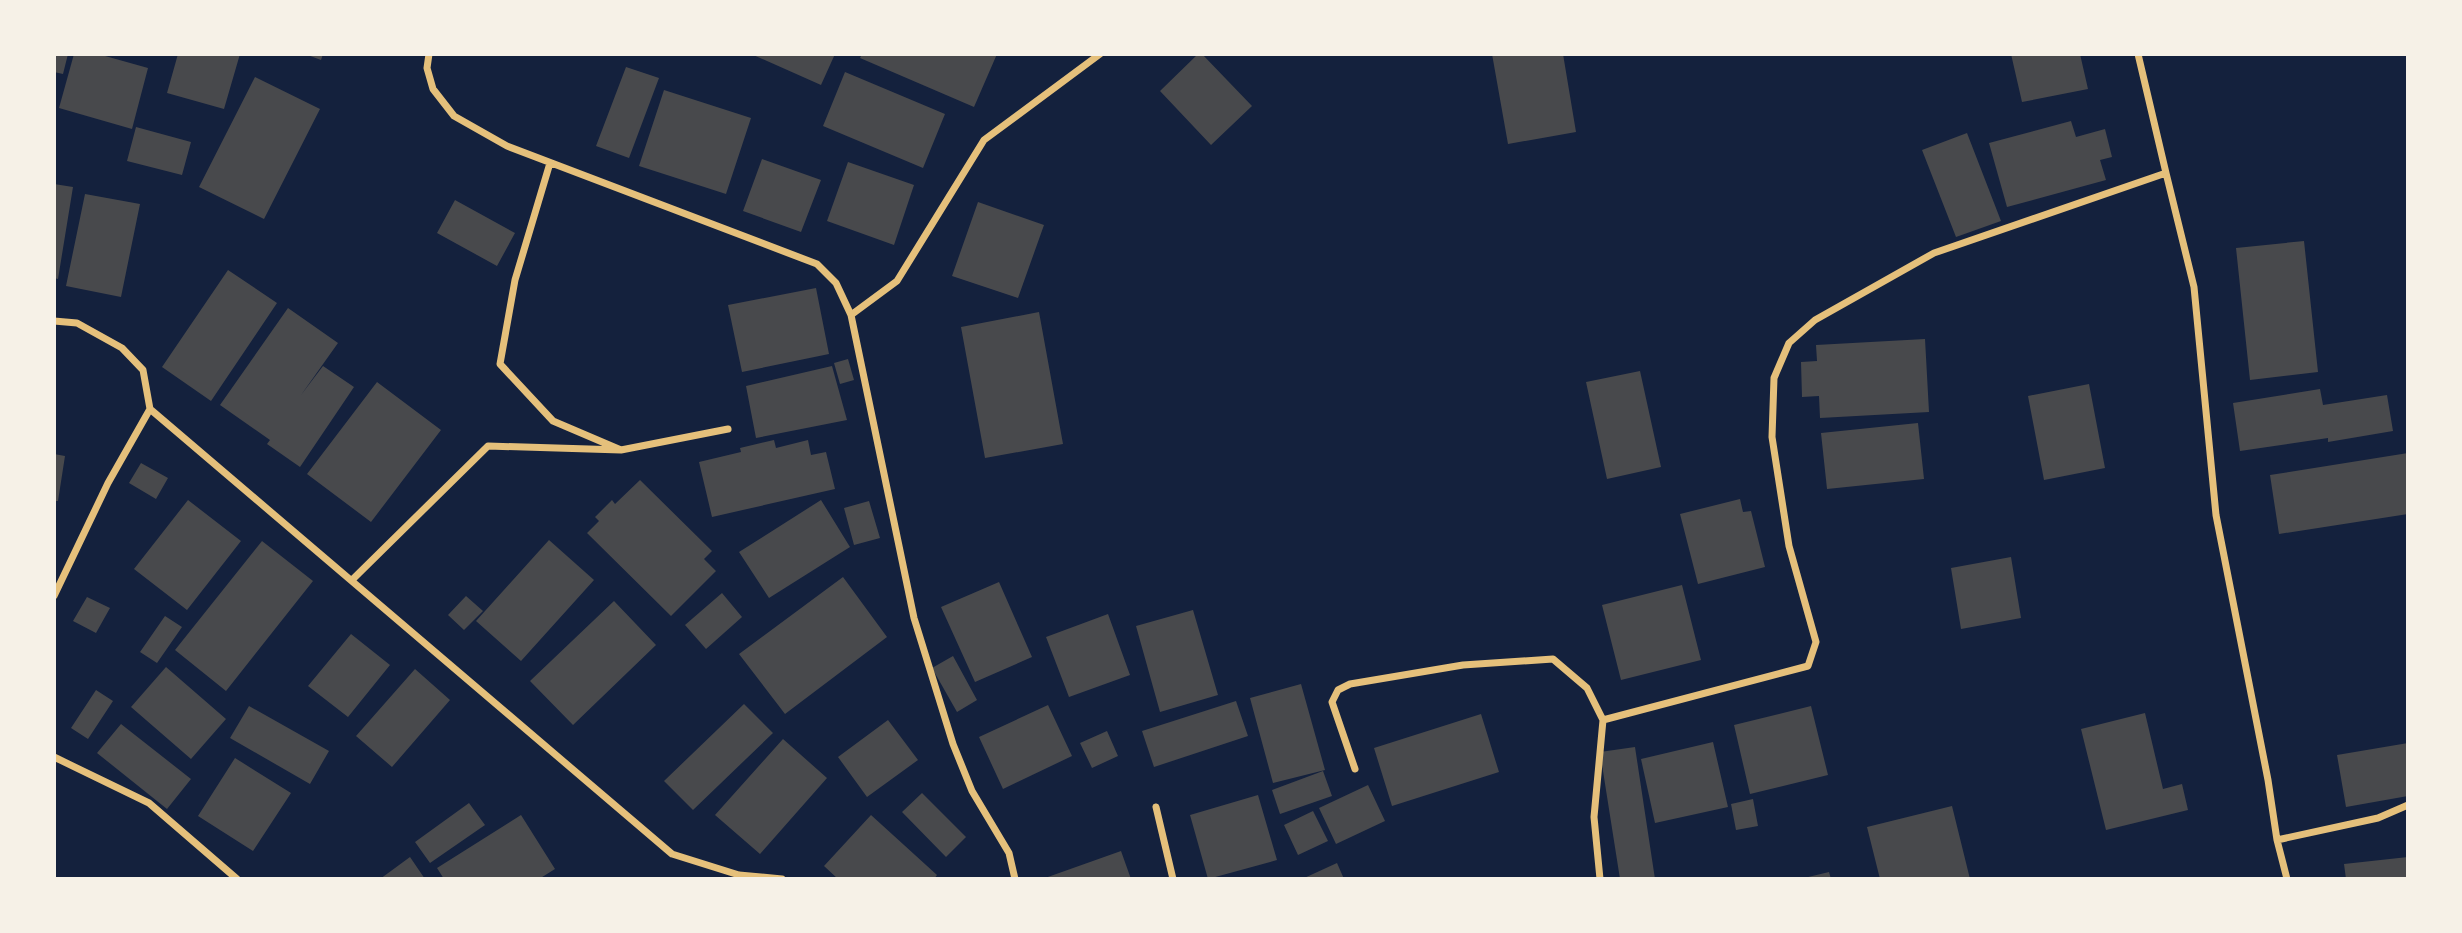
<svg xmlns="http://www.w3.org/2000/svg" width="2462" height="933" viewBox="0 0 2462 933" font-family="'Golos Text',sans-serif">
<rect width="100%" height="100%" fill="#14213d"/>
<path fill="#48494c" d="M54,54H68L63,74L54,72Z
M74,54H98L148,68L132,129L59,108Z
M178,54H240L224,109L167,93Z
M305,54H323L321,60Z
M751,54H835L821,85Z
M862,54H997L974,107L860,58Z
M1198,54H1202L1252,106L1211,145L1160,91Z
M1492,54H1563L1576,132L1508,144Z
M2011,54H2080L2088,89L2022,102Z
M626,67L659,78L629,158L596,146Z
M845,72L945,114L923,168L823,126Z
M255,77L320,109L264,219L199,187Z
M664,90L751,118L726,194L639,166Z
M2071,121L2076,137L2105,129L2112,157L2100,160L2106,180L2007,207L1989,143Z
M136,127L191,142L182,175L127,161Z
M1967,133L2001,221L1956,237L1922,150Z
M762,159L821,180L801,232L743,211Z
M848,162L914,185L894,245L827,221Z
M54,184L73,187L58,279L54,278Z
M85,194L140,204L121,297L66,286Z
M455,200L515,233L497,266L437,233Z
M978,202L1044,225L1018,298L952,276Z
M2304,241L2318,372L2250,380L2236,248Z
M228,270L277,303L211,401L162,367Z
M816,288L829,354L742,372L728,305Z
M288,308L338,343L301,395L323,366L354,387L300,467L267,444L270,440L220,405Z
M1039,312L1063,444L985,458L961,327Z
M1925,339L1929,412L1820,418L1819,396L1802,397L1801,362L1817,361L1816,345Z
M848,359L854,380L840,384L834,363Z
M832,366L847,420L756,438L746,386Z
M1640,371L1661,467L1607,479L1586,382Z
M377,382L441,430L371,522L307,474Z
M2089,384L2105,468L2044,480L2028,396Z
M2320,389L2323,405L2387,395L2393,431L2328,442V438L2240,451L2233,403Z
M1918,423L1924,479L1827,489L1821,433Z
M774,440L776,448L808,440L811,455L826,452L835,489L712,517L699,462L741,452L740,448Z
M2408,453V514L2279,534L2270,475Z
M54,454L65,456L58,501H54Z
M141,463L168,478L156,499L129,483Z
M640,480L712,551L704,559L716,571L671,616L587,533L599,521L595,517L612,500L615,504Z
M1740,499L1743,512L1751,511L1765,567L1698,584L1680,514Z
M188,500L241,541L187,610L134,569Z
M821,500L850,547L769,598L739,552Z
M869,501L880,538L854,545L844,508Z
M549,540L594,580L521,661L476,621Z
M262,541L313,581L226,691L175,650Z
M2011,557L2021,618L1961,629L1951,568Z
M843,577L887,637L785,714L739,654Z
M999,582L1032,657L975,682L941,607Z
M1682,585L1701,660L1621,680L1602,605Z
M722,593L742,617L706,649L685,625Z
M466,596L483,611L464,630L448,615Z
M87,597L110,608L96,633L73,621Z
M614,601L656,645L573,725L530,681Z
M1193,610L1218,695L1160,712L1136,626Z
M1108,614L1130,675L1069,697L1046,637Z
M165,616L182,627L157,663L140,652Z
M351,634L390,665L348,717L308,686Z
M953,656L977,700L957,712L932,668Z
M166,667L226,719L191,759L131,707Z
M415,669L450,700L392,767L356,736Z
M1301,684L1325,770L1273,783L1250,698Z
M96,690L113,701L88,739L71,728Z
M1236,701L1248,736L1154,767L1142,731Z
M744,704L773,733L693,810L664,781Z
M1048,705L1072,756L1003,789L979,737Z
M249,706L329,751L310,784L230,738Z
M1811,706L1828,775L1750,794L1734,725Z
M2145,713L2163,789L2182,784L2188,810L2106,830L2081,729Z
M1481,714L1499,772L1392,806L1374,748Z
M888,720L918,760L867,797L838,757Z
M121,724L191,779L167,809L97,753Z
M1107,731L1118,756L1092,768L1080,743Z
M783,739L827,778L760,854L715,815Z
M1713,742L1728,807L1655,823L1641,759Z
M2408,743V796L2346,807L2337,755Z
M1635,747L1655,879H1620L1600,752Z
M235,758L291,793L253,851L198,816Z
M1323,771L1332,796L1280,814L1272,790Z
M1368,785L1385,821L1336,844L1319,808Z
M922,793L966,837L946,857L902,812Z
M1258,795L1277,860L1208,879L1190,815Z
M1753,799L1758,826L1736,830L1731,804Z
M469,803L485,825L430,863L415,842Z
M1952,806L1970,879H1880L1867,827Z
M1313,811L1328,841L1298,855L1284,825Z
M521,815L555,869L539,879H444L437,868Z
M871,815L937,875L934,879H838L824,866Z
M1121,851L1131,879H1045V878Z
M410,857L425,879H380Z
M2408,857V879H2346L2344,864Z
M1337,863L1344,879H1302Z
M1829,872L1831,879H1804V878Z"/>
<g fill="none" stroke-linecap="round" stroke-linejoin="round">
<path stroke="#e5c07b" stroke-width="7" d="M429,54L427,68L433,89L454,116L507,146L817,264L836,283L851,315L914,618L953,744L972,791L1009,853L1015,879
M2138,54L2166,173
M851,315L897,281L984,140L1100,54
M54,321L77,323L122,348L143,370L150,409L108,483L54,596
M150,409L672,854L739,875L782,879
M621,450L728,429
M352,580L488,446L621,450L553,421L500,364L515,280L550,163
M1603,720L1808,666L1816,642L1789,546L1772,437L1774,378L1789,343L1815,320L1934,253L2166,173L2194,287L2216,515L2268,780L2277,840L2287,879
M54,757L149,803L237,879
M1355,769L1332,702L1338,690L1350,684L1463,665L1553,659L1587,688L1603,720L1594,817L1600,879
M1156,807L1173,879
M2277,840L2378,818L2408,805"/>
</g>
<rect width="2462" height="933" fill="none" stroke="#f6f1e7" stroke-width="112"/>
</svg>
